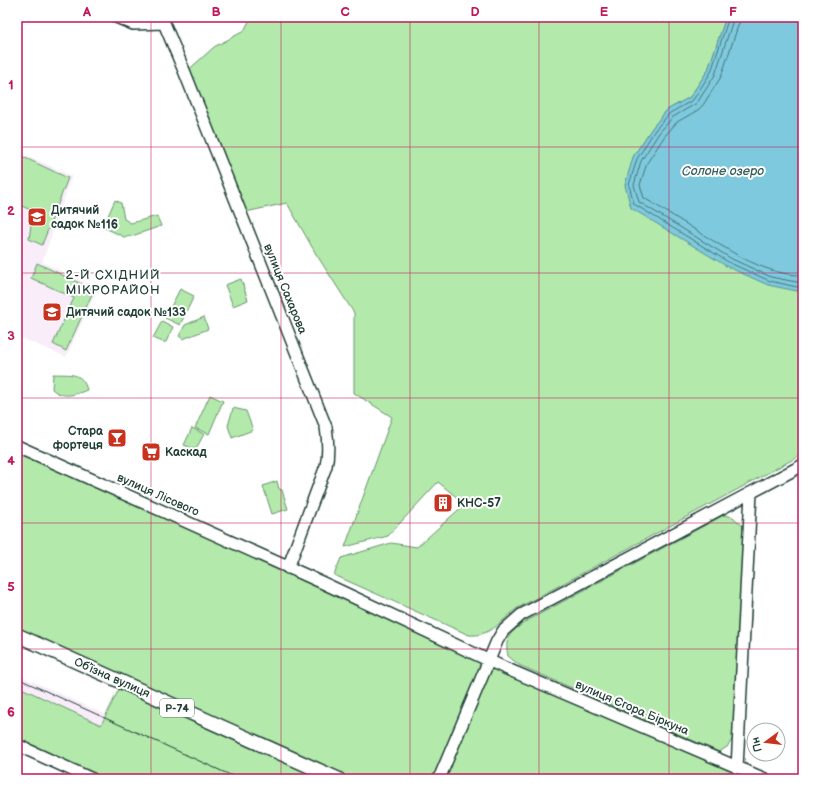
<svg xmlns="http://www.w3.org/2000/svg" width="820" height="796" viewBox="0 0 820 796" font-family="'Balsamiq Sans',sans-serif">
<rect width="100%" height="100%" fill="#fff"/>
<filter id="ink" filterUnits="userSpaceOnUse"><feTurbulence type="fractalNoise" baseFrequency=".025" numOctaves="2"/><feDisplacementMap in="SourceGraphic" scale="8" xChannelSelector="R" yChannelSelector="G"/><feConvolveMatrix kernelMatrix="1 2 1 2 8 2 1 2 1" color-interpolation-filters="sRGB"/></filter>
<g filter="url(#ink)">
<path fill="#f8edf9" d="M17,151L72,176L42,262L98,288L66,357L17,336Z
M17,674L246,779L101,725L17,686Z"/>
<path fill="#b3e9ab" stroke="#699370" d="M251,17H726L708,70L690,97L667,110L652,128L633,157L797,291L803,289V454L516,609C502,621 489,637 469,635L334,575L341,558L391,543L417,547L465,504L438,482L388,536L345,547L392,417L354,393V313L316,254L287,203L241,213L185,73L214,47L244,31Z
M19,155L68,178L42,245L29,239L33,211L17,204V156Z
M115,200L121,203L124,219L131,223L157,216L161,226L132,236L124,237L103,227Z
M37,263L94,290L66,351L53,344L74,298L31,278Z
M241,279L248,300L233,306L225,285Z
M180,289L194,296L180,325L165,318Z
M204,317L208,329L183,339L179,336L185,325Z
M162,321L173,327L166,342H163L153,338Z
M53,374C70,375 82,371 87,390C74,395 63,399 52,389Z
M210,395L223,401L209,434L195,428Z
M233,408L246,411L253,430L232,438L228,426Z
M192,428L204,434L196,449H194L184,445Z
M17,446L765,779H107L17,739V686L101,725L122,683L17,635Z
M277,481L279,489L282,490L288,509L272,514L263,486Z
M724,515L733,517L744,527L734,737L727,747L719,752L519,665L508,656C504,637 510,633 525,622Z"/>
<path fill="#7ec9dd" stroke="#589199" d="M726,17H803V289L797,291L768,285L728,267L631,208L625,185L633,157L652,128L667,110L690,97L708,70Z"/>
<g fill="none" stroke-linecap="round" stroke-linejoin="round">
<path stroke="#457578" stroke-width="1" d="M729,17L711,72L693,100L670,113L655,130L637,159L629,185L634,204L730,263L770,281L797,287L803,286
M734,17L715,75L697,103L673,117L659,133L641,161L634,185L639,202L732,259L771,277L796,282L803,281
M740,17L739,23L721,77L703,105L698,110L677,122L664,137L647,163L640,185L644,198C664,210 683,222 702,234C732,252 767,276 803,275"/>
<defs>
<path id="minor" d="M116,17L133,24L164,23L185,73L326,427C328,440 329,453 326,466L288,568
M17,446L321,582L505,668L765,779
M17,745L92,779
M737,768L751,493
M439,779L497,641L503,631L521,615L803,465"/>
<path id="major" d="M17,635L338,779"/>
</defs>
<use href="#minor" stroke="#1f3d34" stroke-width="14"/>
<use href="#major" stroke="#1f3d34" stroke-width="16"/>
<use href="#minor" stroke="#fff" stroke-width="11"/>
<use href="#major" stroke="#fff" stroke-width="13"/>
<path stroke="#1f3d34" stroke-width="1" d="M17,678L239,779"/>
</g>
</g>
<path fill="none" stroke="#c2185b" stroke-width="1" stroke-opacity="0.55" d="M151,17V779M281,17V779M410,17V779M539,17V779M669,17V779M17,147H803M17,273H803M17,398H803M17,523H803M17,649H803"/>
<defs>
<symbol id="school-square" viewBox="-11 -11 22 22"><rect x="-9" y="-9" width="18" height="18" rx="4" fill="#c8321e" stroke="#fff"/><path d="M0-5L7-2L0 1L-7-2ZM-4 1L0 2.5L4 1V4Q0 6-4 4Z" fill="#fff"/></symbol>
<symbol id="bar-square" viewBox="-11 -11 22 22"><rect x="-9" y="-9" width="18" height="18" rx="4" fill="#c8321e" stroke="#fff"/><path d="M-6-5H6L.8 .8V4.5H3.5V6h-7V4.5H-.8V.8Z" fill="#fff"/></symbol>
<symbol id="supermarket-square" viewBox="-11 -11 22 22"><rect x="-9" y="-9" width="18" height="18" rx="4" fill="#c8321e" stroke="#fff"/><path d="M-6-5.5h2.5l.6 2H6L4.5 2H-2.5L-4.4-4H-6ZM-1.5 3.2a1.3 1.3 0 1 0 .1 0ZM3 3.2a1.3 1.3 0 1 0 .1 0Z" fill="#fff"/></symbol>
<symbol id="building-square" viewBox="-11 -11 22 22"><rect x="-9" y="-9" width="18" height="18" rx="4" fill="#c8321e" stroke="#fff"/><path d="M-4-6H4V6H1V3H-1V6H-4ZM-2.5-4.3h1.7v1.8h-1.7ZM.8-4.3h1.7v1.8H.8ZM-2.5-1h1.7V.8h-1.7ZM.8-1h1.7V.8H.8Z" fill="#fff"/></symbol>
</defs>
<g fill-rule="evenodd">
<use href="#school-square" x="26" y="206" width="22" height="22"/>
<use href="#school-square" x="41" y="301" width="22" height="22"/>
<use href="#bar-square" x="106" y="427" width="22" height="22"/>
<use href="#supermarket-square" x="140" y="441" width="22" height="22"/>
<use href="#building-square" x="432" y="492" width="22" height="22"/>
</g>
<g text-anchor="middle" dominant-baseline="central" stroke-width="4" stroke-linejoin="round" paint-order="stroke">
<rect fill="#fff" stroke="#627771" stroke-width="1" x="160" y="699" width="34" height="18" rx="3"/>
<g font-size="11" font-weight="bold" fill="#1f3d34">
<text x="177" y="708">Р-74</text>
</g>
<g font-size="12" font-weight="bold" fill="#1f3d34" stroke="#fff" text-anchor="start">
<text x="51" y="210">Дитячий<tspan x="51" dy="14">садок №116</tspan></text>
<text x="66" y="312">Дитячий садок №133</text>
<text x="103" y="431" text-anchor="end">Стара<tspan x="103" dy="14">фортеця</tspan></text>
<text x="165" y="452">Каскад</text>
<text x="457" y="503">КНС-57</text>
</g>
<g font-size="12" fill="#1f3d34" stroke="#fff">
<text transform="translate(285 289) rotate(68)">вулиця Сахарова</text>
<text transform="translate(158 495) rotate(24)">вулиця Лісового</text>
<text transform="translate(112 678) rotate(24)">Обʼїзна вулиця</text>
<text transform="translate(632 708) rotate(23)">вулиця Єгора Біркуна</text>
</g>
<g font-size="13" font-style="italic" fill="#37605e" stroke="#fff">
<text x="723" y="171">Солоне озеро</text>
</g>
<g font-size="13" letter-spacing="1" fill="#1f3d34" stroke="#fff">
<text x="113" y="275">2-Й СХІДНИЙ<tspan x="113" dy="15">МІКРОРАЙОН</tspan></text>
</g>
</g>
<rect width="820" height="796" fill="none" stroke="#fff" stroke-width="44"/>
<g transform="translate(766 742) rotate(255)"><circle r="19" fill="#ffffff" stroke="#a5b1ae"/>
<path d="M0-3L7 15L0 10L-7 15Z" fill="#c8321e"/>
<text y="-6" font-size="11" font-weight="bold" text-anchor="middle" fill="#1f3d34">Пн</text>
</g>
<rect x="22" y="22" width="776" height="752" fill="none" stroke="#c2185b" stroke-width="1.5"/>
<g font-size="13" text-anchor="middle" font-weight="bold" fill="#c2185b">
<text x="87" y="16">A</text>
<text x="216" y="16">B</text>
<text x="345" y="16">C</text>
<text x="475" y="16">D</text>
<text x="604" y="16">E</text>
<text x="733" y="16">F</text>
<text x="11" y="89">1</text>
<text x="11" y="215">2</text>
<text x="11" y="340">3</text>
<text x="11" y="465">4</text>
<text x="11" y="591">5</text>
<text x="11" y="716">6</text>
</g>
</svg>
